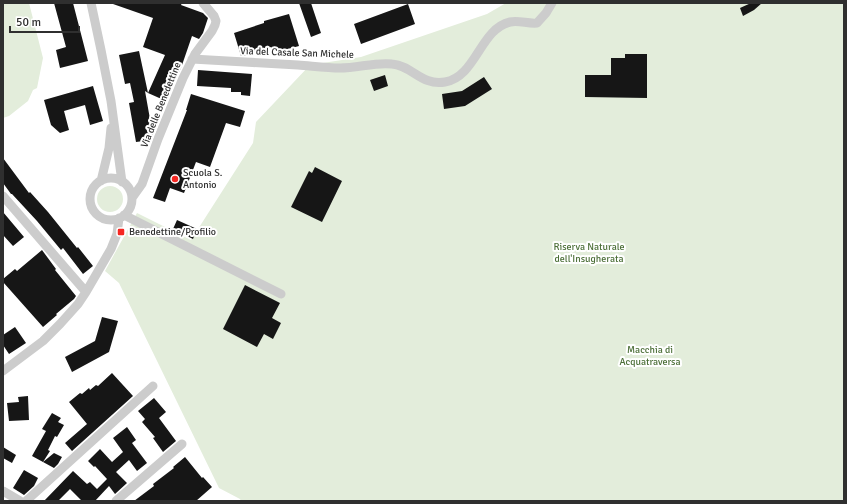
<svg xmlns="http://www.w3.org/2000/svg" width="847" height="504" viewBox="0 0 847 504" font-family="Signika,sans-serif">
<rect width="100%" height="100%" fill="#fff"/>
<path fill="#e3eddb" d="M3,3H29L43,58L37,88L33,90L28,101L9,116L3,118Z
M506,3H844V501H241L240,499L219,488L119,283L105,271L137,213L191,240L253,143L256,122L310,65L361,57L487,14Z
M97 199a13 13 0 1 1 26 0a13 13 0 1 1-26 0Z"/>
<path fill="#161616" d="M54,3H73L88,61L60,68L56,50L66,47Z
M113,3H182L181,5L203,13L208,18L203,33L199,39L192,36L181,68L173,85L168,84V86L172,87L166,101L148,93L165,55L143,47L153,18L113,4Z
M299,3H311L321,33L311,37Z
M751,3H762L754,10L743,16L740,8Z
M408,4L415,24L361,44L354,24Z
M289,14L299,46L273,53L271,47L244,56H241L234,33L264,23V21Z
M139,51L148,93L145,91L153,136L151,140L136,142L129,103L134,102L130,83L125,84L119,55Z
M625,54H647V98L585,97V75H611V58H625Z
M198,70L252,74L250,96L241,95V92H231V88L197,86Z
M385,75L388,86L374,91L370,80Z
M484,77L492,89L465,106L444,109L442,94L462,91Z
M93,86L103,121L90,125L85,105L64,111L69,130L60,133L51,125L44,100Z
M191,94L245,111L240,127L226,123L210,167L196,162L184,193L170,188L165,202L153,198L187,110H186Z
M3,158L29,193L30,192L48,212L77,248L78,247L93,266L83,274L63,248L61,250L37,221L12,194H11L3,183Z
M315,167L342,181L322,222L291,207L309,171L312,173Z
M3,212L24,237L13,246L3,235Z
M177,220L197,229L193,239L173,229Z
M42,250L56,269L55,270L76,296L74,299L56,314L57,315L43,327L3,282V279L15,269L17,271Z
M245,285L280,303L272,318L281,323L273,339L264,334L257,347L223,329Z
M102,317L118,321L109,352L72,372L65,357L95,341Z
M15,327L26,343L9,354L3,345V335Z
M112,373L133,396L72,451L65,443L87,424L69,402L80,393L82,394L89,388L90,390L96,385L98,386Z
M28,396L29,420L9,421L7,403L19,402L18,397Z
M154,398L166,412L159,418L176,441L163,452L153,438L155,437L142,422L145,419L138,411Z
M52,413L61,418L58,422L64,425L57,437L55,436L48,450L50,451L43,462L32,456L46,431L42,429Z
M127,427L136,440L132,443L147,463L137,471L129,460L116,472L127,483L115,494L109,486L95,501H82L70,489L58,501H44L73,471L87,484L90,482L97,489L107,479L95,466L94,467L88,461L100,449L112,462L123,452L113,438Z
M3,447L16,455L12,463L3,458Z
M54,453L62,457L58,464L54,468L43,462Z
M185,457L202,478L203,477L212,487L196,501H134L154,486L153,484L174,468L173,467Z
M24,470L38,478L34,486L24,495L13,488Z"/>
<g fill="none" stroke-linecap="round" stroke-linejoin="round">
<path stroke="#ccc" stroke-width="9" d="M91,3L101,50L111,101L122,182
M192,59C227,61 263,63 298,65C312,66 326,68 340,68C358,68 375,62 392,64C413,66 421,86 445,82C476,77 480,29 510,22C519,20 528,24 537,23L546,13L552,3
M90 199a21 21 0 1 1 42 0a21 21 0 1 1-42 0Z
M101,181L109,148L111,128
M3,196L86,292
M132,198L142,184L158,139L183,78L195,54L212,31L215,25L216,21L214,16L203,3
M124,215L281,294
M3,371L43,341L60,324L78,304L86,292L111,249L117,234L119,218
M3,491L20,501
M26,501L153,386
M116,501L182,444"/>
</g>
<g fill="#f52722" stroke="#fff" stroke-width="1.5">
<circle cx="175" cy="179" r="4"/>
<rect x="117" y="228" width="8" height="8" rx="2"/>
</g>
<g text-anchor="middle" dominant-baseline="central" stroke-width="4" stroke-linejoin="round" paint-order="stroke">
<g font-size="10" fill="#2f2f2f" stroke="#fff">
<text transform="translate(297 53) rotate(2)">Via del Casale San Michele</text>
<text transform="translate(161 105) rotate(-68)">Via delle Benedettine</text>
</g>
<g font-size="10" fill="#2f2f2f" stroke="#fff" text-anchor="start">
<text x="183" y="173">Scuola S.<tspan x="183" dy="12">Antonio</tspan></text>
<text x="129" y="232">Benedettine/Profilio</text>
</g>
<g font-size="10" fill="#4c6f38" stroke="#fff">
<text x="589" y="247">Riserva Naturale<tspan x="589" dy="12">dell'Insugherata</tspan></text>
<text x="650" y="350">Macchia di<tspan x="650" dy="12">Acquatraversa</tspan></text>
</g>
</g>
<rect width="847" height="504" fill="none" stroke="#2f2f2f" stroke-width="8"/>
<path d="M10 26v6h69v-6" fill="none" stroke="#2f2f2f" stroke-width="2"/>
<text x="16" y="26" font-size="12" fill="#2f2f2f" stroke="#ffffff" stroke-width="3" paint-order="stroke">50 m</text>
</svg>
